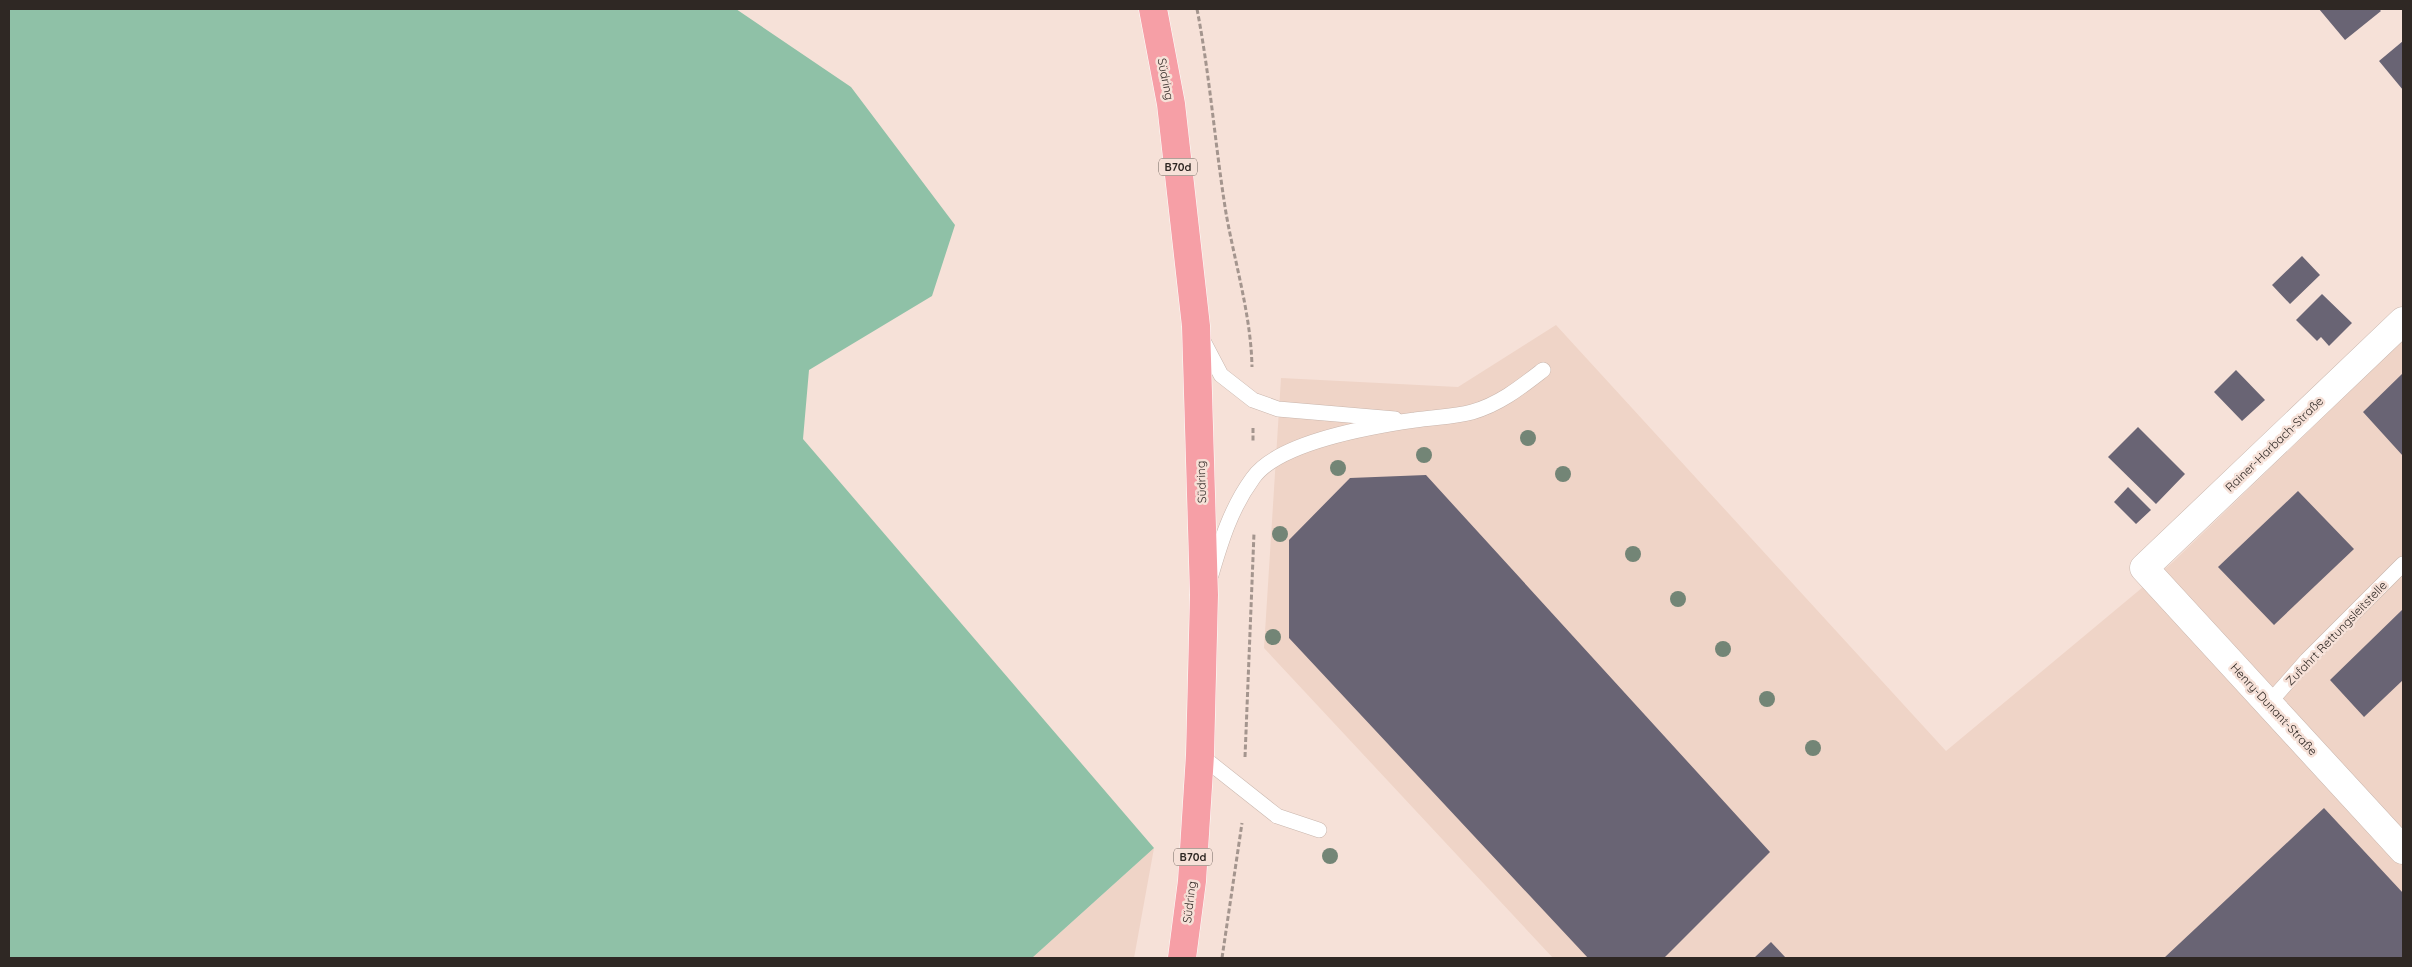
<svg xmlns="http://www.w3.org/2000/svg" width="2412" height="967" viewBox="0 0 2412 967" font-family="Quicksand,sans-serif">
<rect width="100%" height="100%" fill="#f6e1d8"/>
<path fill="#efd4c7" d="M1556,325L1946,751L2173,562L2403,340V958H1553L1264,648L1281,378L1458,387Z
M1154,848L1134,958H1032Z"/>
<path fill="#8fc1a7" d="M9,9H736L851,87L955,225L932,296L809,370L803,439L1154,848L1032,958H9Z"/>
<path fill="#696474" d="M2319,9H2379L2381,11L2345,40Z
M2403,41V90L2379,61Z
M2302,256L2320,275L2290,304L2272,285Z
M2322,294L2352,323L2329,346L2321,337L2317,341L2296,320Z
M2236,370L2265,400L2242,421L2214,392Z
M2403,373V456L2363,412Z
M2138,427L2185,474L2156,504L2108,457Z
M1426,475L1770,852L1664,958H1588L1289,638V540L1350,478Z
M2128,487L2151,510L2136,524L2114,502Z
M2298,491L2354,549L2274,625L2218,567Z
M2403,609V680L2364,717L2330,680Z
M2324,808L2403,893V958H2164Z
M1771,942L1786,958H1754Z"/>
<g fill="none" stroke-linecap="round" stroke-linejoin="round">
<defs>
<path id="lane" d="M1201,337L1221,375L1253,400L1278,409L1395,419
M1211,575C1221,541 1231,508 1253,478C1278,442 1373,426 1415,420C1433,417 1454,417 1472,412C1500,404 1521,387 1543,370
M2269,703L2307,660L2403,564
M1200,755L1277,816L1319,830"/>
<path id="street" d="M2403,321L2144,568L2403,850"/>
<path id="primary" d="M1153,9L1171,104L1196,326L1204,595L1200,755L1192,881L1182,958"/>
</defs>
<use href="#lane" stroke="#c9b6ad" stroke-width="16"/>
<use href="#street" stroke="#c9b6ad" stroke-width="29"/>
<use href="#primary" stroke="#fff" stroke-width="29"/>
<path stroke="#a4958e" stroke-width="3" stroke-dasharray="5 2.5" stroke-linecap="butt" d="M1197,9C1210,76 1215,145 1226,213C1235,264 1251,315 1252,367
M1253,428V442
M1245,757L1254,533
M1222,958L1242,823"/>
<use href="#lane" stroke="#fff" stroke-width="15"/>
<use href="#street" stroke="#fff" stroke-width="28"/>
<use href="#primary" stroke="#f69fa6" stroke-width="28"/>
</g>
<g fill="#738576">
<circle cx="1528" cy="438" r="8"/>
<circle cx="1424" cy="455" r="8"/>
<circle cx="1338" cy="468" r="8"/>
<circle cx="1563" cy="474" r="8"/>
<circle cx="1280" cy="534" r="8"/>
<circle cx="1633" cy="554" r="8"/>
<circle cx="1678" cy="599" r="8"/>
<circle cx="1273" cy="637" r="8"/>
<circle cx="1723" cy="649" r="8"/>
<circle cx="1767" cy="699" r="8"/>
<circle cx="1813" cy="748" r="8"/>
<circle cx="1330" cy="856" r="8"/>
</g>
<g text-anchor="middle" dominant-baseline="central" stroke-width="5" stroke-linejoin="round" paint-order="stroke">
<g fill="#f6e1d8" stroke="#6b605a" stroke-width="1">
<rect x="1159" y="158.5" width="38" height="17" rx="4"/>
<rect x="1174" y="848.5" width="38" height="17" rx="4"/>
</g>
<g font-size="11" font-weight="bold" fill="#2f2824">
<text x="1178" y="167">B70d</text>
<text x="1193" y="857">B70d</text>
</g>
<g font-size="12" fill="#2f2824" stroke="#f6e1d8">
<text transform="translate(1166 79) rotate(79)">Südring</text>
<text transform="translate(2274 444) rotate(-44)">Rainer-Harbach-Straße</text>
<text transform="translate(1201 482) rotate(-92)">Südring</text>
<text transform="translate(2336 633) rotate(-46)">Zufahrt Rettungsleitstelle</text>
<text transform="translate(2274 709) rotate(47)">Henry-Dunant-Straße</text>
<text transform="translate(1189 902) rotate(-83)">Südring</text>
</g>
</g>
<rect width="2412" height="967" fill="none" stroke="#2f2824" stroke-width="20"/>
</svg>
